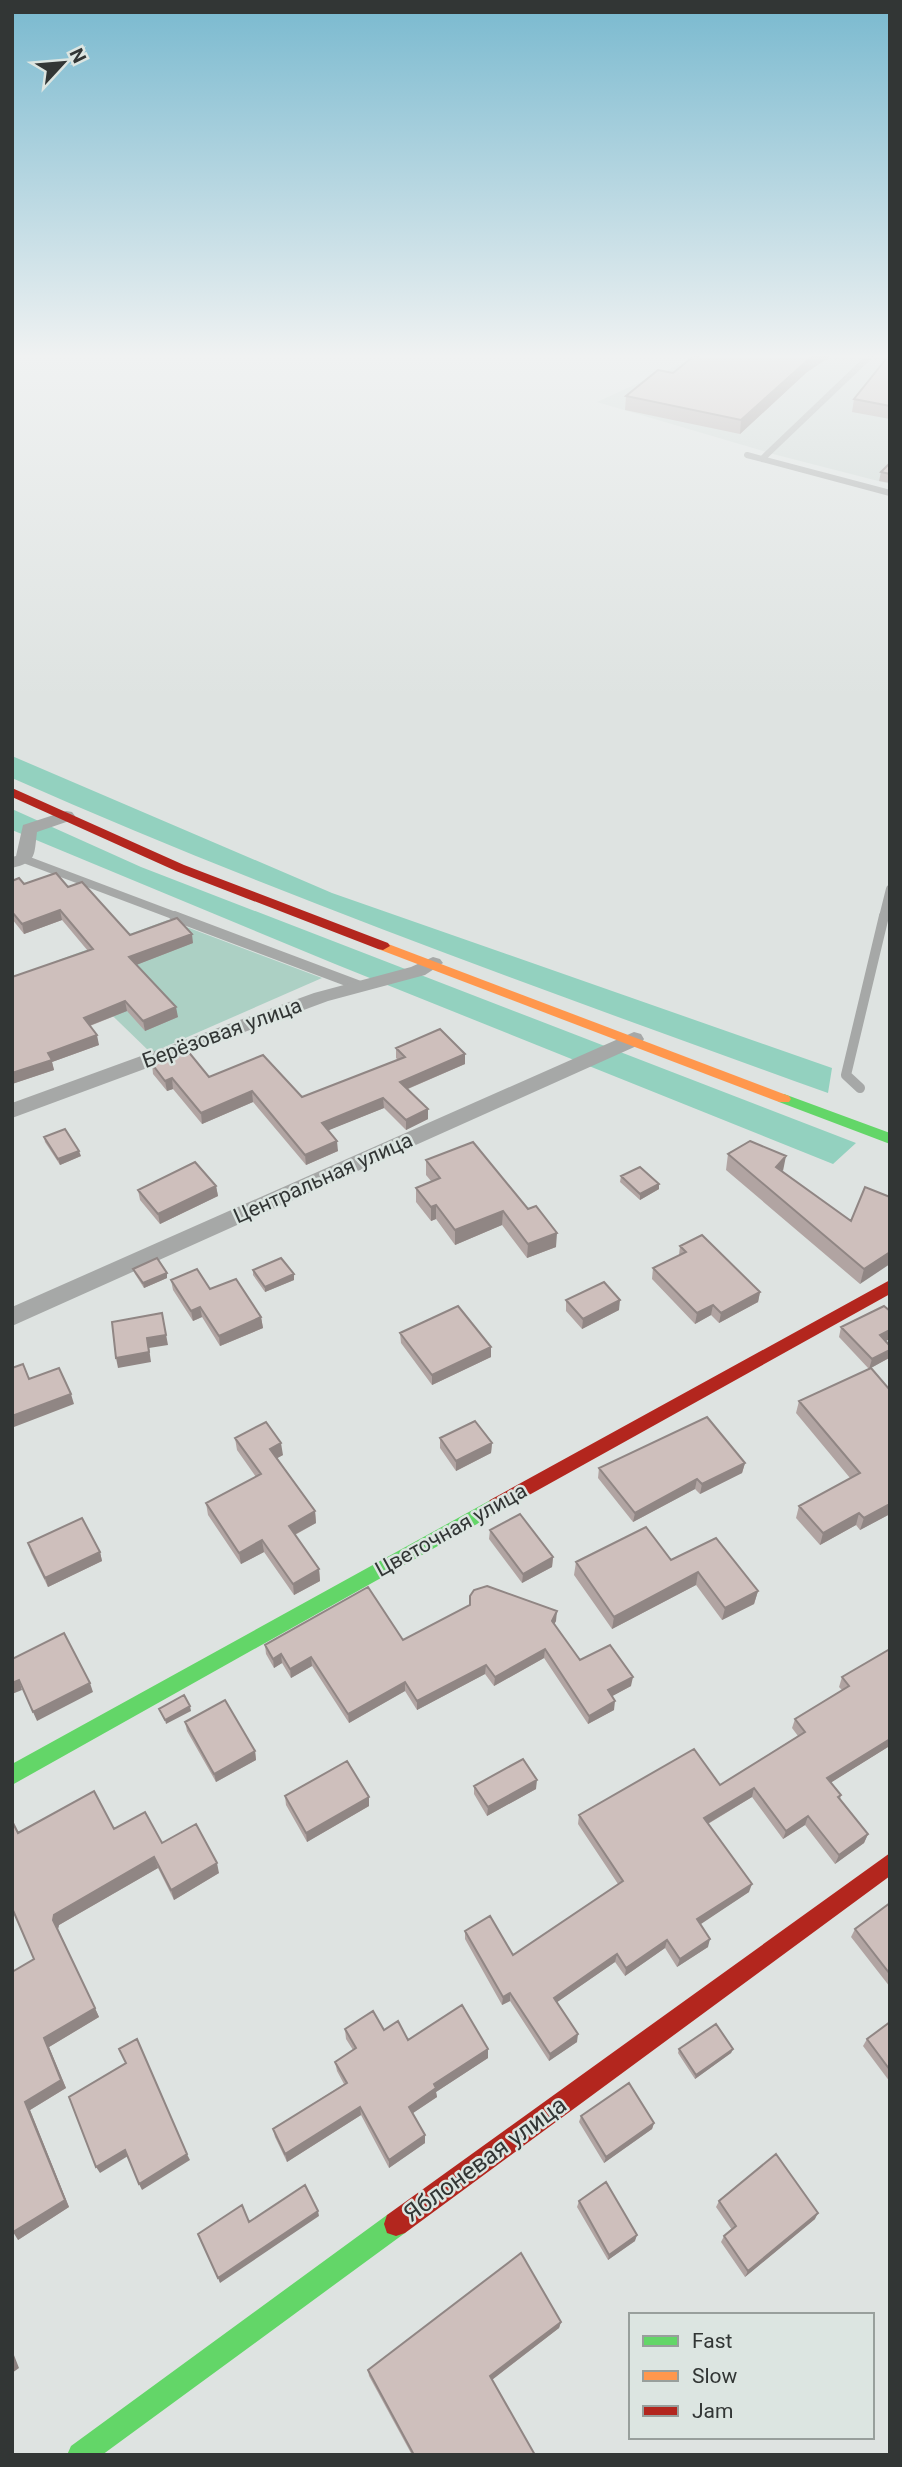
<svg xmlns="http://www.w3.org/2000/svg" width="902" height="2467" viewBox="0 0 902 2467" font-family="Roboto,sans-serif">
<rect width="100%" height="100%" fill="#dee3e1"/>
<path fill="#cdd7d3" d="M704,353H890V484L773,454L597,402Z"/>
<path fill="#acd0c4" d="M168,920L322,978L151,1053L56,961Z"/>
<path fill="#93d1bf" d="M12,756L332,893L832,1068L828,1093C554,994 279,896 12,778Z
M12,809L141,867L856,1143L833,1164L335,964L12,830Z"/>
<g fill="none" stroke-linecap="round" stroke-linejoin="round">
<path stroke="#a6a8a7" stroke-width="6" d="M747,455L890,493
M762,459L873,353"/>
<path stroke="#a6a8a7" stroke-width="8" d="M24,859L178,917
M883,917L890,889"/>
<path stroke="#a6a8a7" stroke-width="10" d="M174,916L360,986
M860,1088L846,1075L884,916"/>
<path fill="#a6a8a7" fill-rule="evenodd" d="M66,811L72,812L75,816L72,820L37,832C34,855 37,862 12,868V857L16,856L23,825Z
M433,957L440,959L443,963L425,975L328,1001L12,1118V1103L314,993L411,967Z
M634,1032L641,1034L644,1039L641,1044L12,1326V1307Z"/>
<path fill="#63d668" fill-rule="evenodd" d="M784,1094L890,1133V1144L779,1102L777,1099Z
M496,1497L502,1500L505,1505L502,1510L12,1785V1764Z
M396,2212L405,2215L408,2224L405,2233L102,2455H67L71,2446L387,2215Z"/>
<path fill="#ff974d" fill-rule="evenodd" d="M383,942L789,1096L791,1099L789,1102H779L378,949L376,946Z"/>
<path fill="#b3261e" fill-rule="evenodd" d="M12,788L184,865L388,943L390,946L383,950L378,949L176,871L12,797Z
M890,1280V1294L502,1510L496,1513L490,1510L487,1505L490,1500Z
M890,1853V1876L405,2233L396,2236L387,2233L384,2224L387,2215Z"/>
</g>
<path fill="#b1a4a2" d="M704,353H836L807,372L740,434L625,410L626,396L673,373Z
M890,354V419L852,412L854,399Z
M890,463V483L879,481L881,472Z
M12,881L24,884L68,887L130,935L193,943L136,965L178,1017L145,1031L127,1011L90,1026L99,1045L52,1062L54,1070L12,1084L88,951L62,920L24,934L12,919Z
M396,1048L465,1054V1064L408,1089L428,1109V1119L406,1130L384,1108L328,1130L338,1151L306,1165L253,1102L202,1124L173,1089L167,1091L153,1074L152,1064L302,1097L398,1060L396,1058Z
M44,1137L81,1156L60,1165L45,1142Z
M728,1154L782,1171L851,1221L890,1197L860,1284L726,1170Z
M426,1160L556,1247L527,1258L502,1225L455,1245L436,1219L431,1221L416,1202V1188L431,1181L426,1175Z
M621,1176L659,1189L640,1200L620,1182Z
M216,1186L218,1196L160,1224L140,1200L138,1190Z
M680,1246L760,1292L758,1302L719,1323L711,1315L695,1324L652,1279L653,1268L679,1255Z
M133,1269L167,1278L144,1288L135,1274Z
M253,1270L294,1274V1280L265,1292L253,1275Z
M171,1280L210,1289L261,1317L263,1328L220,1346L202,1317L193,1321L173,1290Z
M566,1300L619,1310L582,1329L566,1311Z
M890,1311V1339L885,1341L890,1346L889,1358L869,1369L839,1337L841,1327Z
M400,1333L491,1347V1357L432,1385L401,1343Z
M890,1390V1514L860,1530L856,1525L820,1545L796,1518L799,1506L850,1478L796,1413L799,1401Z
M235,1438L283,1455L277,1458L315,1511L316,1523L295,1535L319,1569L320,1581L294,1595L264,1552L241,1564L208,1515L206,1503L256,1477L237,1450Z
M440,1438L492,1443L491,1453L456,1471L440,1448Z
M745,1463L742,1473L700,1494L695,1489L633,1522L598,1478L599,1468Z
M490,1530L553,1557L552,1567L522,1583L489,1539Z
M28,1543L100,1552L102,1561L48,1587L31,1553Z
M671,1560L758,1591L754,1604L722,1620L696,1585L612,1629L574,1575L576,1562Z
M556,1621L554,1624L580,1660L631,1686L612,1696L614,1710L588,1724L544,1658L494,1686L485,1674L417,1710L405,1691L349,1723L312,1666L291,1678L282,1663L274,1668L266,1654L265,1645L403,1640Z
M890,1649V1749L888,1747L831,1782L841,1795L840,1800L868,1834L864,1843L835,1864L805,1825L783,1839L752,1797L708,1824L749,1892L700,1924L708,1947L677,1967L665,1948L625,1976L615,1962L557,2002L577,2042L549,2061L510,2001L502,2005L465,1939V1931L513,1955L618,1884L578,1824L579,1815L720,1785L798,1736L792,1728L795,1719L842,1690L839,1687L842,1677Z
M185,1722L255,1751L256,1760L216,1782L187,1731Z
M474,1786L536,1789L487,1816L474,1794Z
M285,1796L369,1797V1806L307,1842L286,1805Z
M114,1829L162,1843L219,1873L174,1900L158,1868L59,1925L58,1929L99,2017L49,2047L66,2088L30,2110L69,2207L18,2240L34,1959L18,1833Z
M890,1903V1987L851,1937L855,1929Z
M890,2022V2082L863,2046L867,2039Z
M345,2029L384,2030L408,2040L488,2049V2058L436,2092L437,2097L413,2113L425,2135V2143L389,2168L361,2115L287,2162L275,2137L273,2129L344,2084L337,2071L335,2062L353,2050L346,2039Z
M679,2049H733L731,2053L695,2079L678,2053Z
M581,2116L654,2123L652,2129L604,2163L579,2122Z
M579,2201L635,2241L608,2260L577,2207Z
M719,2201L815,2219L745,2277L721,2242L724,2236L732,2230L716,2207Z
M561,2322L559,2328L492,2380L535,2455H412L369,2376L368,2370Z"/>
<path fill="#908684" d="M818,353H836L807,372L740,434L741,420L809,359Z
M60,910L62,920L24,934L22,924Z
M192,934L193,943L131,967L129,957Z
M125,1001L127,1011L86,1027L84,1018Z
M176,1007L178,1017L145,1031L143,1021Z
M97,1035L99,1045L52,1062L54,1070L12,1084V1073L48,1053Z
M465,1054V1064L400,1092V1082Z
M172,1078L173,1089L167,1091L165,1081Z
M252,1091L253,1102L202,1124L201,1113Z
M383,1098L384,1108L322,1133V1123Z
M428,1109V1119L406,1130V1120Z
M337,1141L338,1151L306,1165L305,1155Z
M79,1151L81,1156L60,1165L58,1159Z
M786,1156L783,1171L776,1167Z
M659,1184V1189L640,1200V1194Z
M216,1186L218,1196L160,1224L158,1214Z
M436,1205V1219L431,1221V1207Z
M503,1211L502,1225L455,1245V1230Z
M557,1233L556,1247L527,1258L528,1244Z
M890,1252V1264L860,1284L864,1269Z
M167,1273V1278L144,1288L143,1283Z
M294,1274V1280L265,1292V1287Z
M760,1292L758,1302L719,1323L721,1313Z
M620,1300L619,1310L582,1329L583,1319Z
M713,1305L711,1315L695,1324L697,1313Z
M200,1307L202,1317L193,1321L191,1311Z
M162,1313L168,1345L149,1348L151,1362L118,1368L116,1358L147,1338Z
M261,1317L263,1328L220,1346L219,1336Z
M890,1330V1339L877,1345L880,1335Z
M491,1347V1357L432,1385V1375Z
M890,1350L889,1358L869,1369L872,1359Z
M71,1394L74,1404L14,1427L12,1416Z
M281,1443L283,1455L272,1461L270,1449Z
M492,1443L491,1453L456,1471V1461Z
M745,1463L742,1473L700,1494L702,1484Z
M697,1479L695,1489L633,1522L635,1513Z
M890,1504V1514L860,1530L864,1518Z
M315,1511L316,1523L290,1537L289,1526Z
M859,1513L856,1525L820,1545L823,1533Z
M262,1540L264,1552L241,1564L239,1553Z
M100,1552L102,1561L48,1587L45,1578Z
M553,1557L552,1567L522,1583L523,1574Z
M319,1569L320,1581L294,1595L293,1584Z
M698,1572L696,1585L612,1629L614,1617Z
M758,1591L754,1604L722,1620L725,1608Z
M557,1611L556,1621L551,1630L552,1621Z
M545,1649L544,1658L494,1686L495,1677Z
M281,1654L282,1663L274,1668L273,1659Z
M311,1657L312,1666L291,1678L290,1669Z
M486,1665L485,1674L417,1710V1701Z
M633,1677L631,1686L607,1699L608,1690Z
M19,1680L22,1690L12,1694V1683Z
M405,1682V1691L349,1723L348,1714Z
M90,1683L93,1692L37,1721L33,1712Z
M615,1701L614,1710L588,1724L589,1716Z
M190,1706L191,1711L166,1724L165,1720Z
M890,1739L888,1747L824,1787L827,1778Z
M255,1751L256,1760L216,1782L214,1774Z
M537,1780L536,1789L487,1816L488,1807Z
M754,1788L752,1797L702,1827L704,1818Z
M369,1797V1806L307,1842L306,1833Z
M808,1816L805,1825L783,1839L786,1831Z
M868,1834L864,1843L835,1864L839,1855Z
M154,1857L158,1868L59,1925L58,1929L53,1920L54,1915Z
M217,1863L219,1873L174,1900L171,1890Z
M752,1884L749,1892L695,1928L697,1919Z
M710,1939L708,1947L677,1967L680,1959Z
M667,1940L665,1948L625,1976L626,1968Z
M617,1954L615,1962L553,2005L554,1998Z
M510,1993V2001L502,2005L503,1997Z
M95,2008L99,2017L49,2047L66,2088L30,2110L69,2207L18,2240L13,2232L25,2102L44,2038Z
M578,2034L577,2042L549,2061L550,2054Z
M488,2049V2058L436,2092L437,2097L410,2115L409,2107L434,2084Z
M733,2049L731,2053L695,2079L696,2075Z
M360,2107L361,2115L287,2162L285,2154Z
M654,2123L652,2129L604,2163L606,2157Z
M425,2135V2143L389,2168V2160Z
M125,2150L128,2156L100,2173L96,2167Z
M187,2154L190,2160L142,2190L139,2184Z
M318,2211L319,2216L220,2283L218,2278Z
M818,2213L815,2219L745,2277L748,2271Z
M637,2235L635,2241L608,2260L609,2255Z
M561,2322L559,2328L489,2382L490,2376Z
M12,2350L19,2368L12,2373Z"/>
<path fill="#cebfbc" stroke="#908684" stroke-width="2" d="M704,353H818L809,359L741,420L626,396L658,370L673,373L694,356L698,357Z
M890,354V406L854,399Z
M890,463V474L881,472Z
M56,873L68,887L82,882L130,935L177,918L192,934L129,957L176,1007L143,1021L125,1001L84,1018L97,1035L48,1053L52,1060L12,1073V977L93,949L60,910L22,924L12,912V881L19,878L24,884Z
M440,1029L465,1054L400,1082L428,1109L406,1120L383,1098L322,1123L337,1141L305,1155L252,1091L201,1113L172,1078L165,1081L152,1064L187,1050L209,1077L263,1055L302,1097L405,1057L396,1048Z
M65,1129L79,1151L58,1159L44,1137Z
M750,1141L786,1156L776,1167L851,1221L865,1187L890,1197V1252L864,1269L728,1154Z
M473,1142L528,1209L536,1206L557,1233L528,1244L503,1211L455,1230L436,1205L431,1207L416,1188L440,1178L426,1160Z
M195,1162L216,1186L158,1214L138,1190Z
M640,1167L659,1184L640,1194L621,1176Z
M702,1235L760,1292L721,1313L713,1305L697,1313L653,1268L686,1252L680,1246Z
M157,1258L167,1273L143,1283L133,1269Z
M281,1258L294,1274L265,1287L253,1270Z
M197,1269L210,1289L236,1279L261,1317L219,1336L200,1307L191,1311L171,1280Z
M604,1282L620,1300L583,1319L566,1300Z
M458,1306L491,1347L432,1375L400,1333Z
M884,1306L890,1311V1330L880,1335L890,1346V1350L872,1359L841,1327Z
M162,1313L166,1335L147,1338L149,1352L116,1358L112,1322Z
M23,1364L29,1379L59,1368L71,1394L12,1416V1368Z
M871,1368L890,1390V1504L864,1518L859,1513L823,1533L799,1506L860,1473L799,1401Z
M707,1417L745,1463L702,1484L697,1479L635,1513L599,1468Z
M475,1421L492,1443L456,1461L440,1438Z
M266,1422L281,1443L270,1449L315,1511L289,1526L319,1569L293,1584L262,1540L239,1553L206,1503L261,1474L235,1438Z
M520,1514L553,1557L523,1574L490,1530Z
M82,1518L100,1552L45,1578L28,1543Z
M646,1527L671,1560L716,1538L758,1591L725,1608L698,1572L614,1617L576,1562Z
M487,1586L557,1611L552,1621L580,1660L610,1645L633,1677L608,1690L615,1701L589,1716L545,1649L495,1677L486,1665L417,1701L405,1682L348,1714L311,1657L290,1669L281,1654L273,1659L265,1645L368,1587L403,1640L470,1605V1596L474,1590Z
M64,1633L90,1683L33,1712L19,1680L12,1683V1659Z
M890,1649V1739L827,1778L841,1795L838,1797L868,1834L839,1855L808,1816L786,1831L754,1788L704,1818L752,1884L697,1919L710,1939L680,1959L667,1940L626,1968L617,1954L554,1998L578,2034L550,2054L510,1993L503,1997L465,1931L490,1916L513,1955L623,1881L579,1815L694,1749L720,1785L805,1732L795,1719L849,1686L842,1677Z
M184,1695L190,1706L165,1720L159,1709Z
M225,1700L255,1751L214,1774L185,1722Z
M523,1759L537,1780L488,1807L474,1786Z
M347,1761L369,1797L306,1833L285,1796Z
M94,1791L114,1829L145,1812L162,1843L196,1824L217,1863L171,1890L154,1857L54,1915L53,1920L95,2008L44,2038L61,2080L25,2102L65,2200L13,2232L12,1972L34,1959L12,1908V1821L18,1833Z
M890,1903V1974L855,1929Z
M462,2005L488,2049L434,2084L436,2088L409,2107L425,2135L389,2160L360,2107L285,2154L273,2129L347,2083L335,2062L356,2048L345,2029L373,2011L384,2030L398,2021L408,2040Z
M890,2022V2070L867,2039Z
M716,2024L733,2049L696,2075L679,2049Z
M137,2039L187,2154L139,2184L125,2150L96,2167L69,2097L126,2063L119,2049Z
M629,2083L654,2123L606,2157L581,2116Z
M776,2154L818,2213L748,2271L724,2236L736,2226L719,2201Z
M606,2182L637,2235L609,2255L579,2201Z
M305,2185L318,2211L218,2278L198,2234L242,2205L249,2222Z
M521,2253L561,2322L490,2376L535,2455H414L368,2370Z"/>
<linearGradient id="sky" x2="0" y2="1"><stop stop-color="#79b9cf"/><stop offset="0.51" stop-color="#f0f2f2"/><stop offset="1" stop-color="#f0f2f2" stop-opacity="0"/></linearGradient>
<rect width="902" height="698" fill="url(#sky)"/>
<g text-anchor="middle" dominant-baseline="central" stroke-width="5" stroke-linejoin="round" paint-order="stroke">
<g font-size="21" fill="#323635" stroke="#dce5e1">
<text transform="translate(222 1033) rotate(-20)">Берёзовая улица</text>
<text transform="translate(323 1178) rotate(-24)">Центральная улица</text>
<text transform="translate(451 1530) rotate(-29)">Цветочная улица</text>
</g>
<g font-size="24" fill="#323635" stroke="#dce5e1">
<text transform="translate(485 2159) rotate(-36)">Яблоневая улица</text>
</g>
</g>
<rect width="902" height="2467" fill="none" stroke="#323635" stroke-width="28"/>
<rect x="629" y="2313" width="245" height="126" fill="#dce5e1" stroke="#989f9c" stroke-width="2"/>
<rect x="643" y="2336" width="35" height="10" fill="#63d668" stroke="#989f9c" stroke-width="2"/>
<text x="692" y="2348" font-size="21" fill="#323635">Fast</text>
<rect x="643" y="2371" width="35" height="10" fill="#ff974d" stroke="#989f9c" stroke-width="2"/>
<text x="692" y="2383" font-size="21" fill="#323635">Slow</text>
<rect x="643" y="2406" width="35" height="10" fill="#b3261e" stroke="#989f9c" stroke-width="2"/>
<text x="692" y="2418" font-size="21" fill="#323635">Jam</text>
<g transform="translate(63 63) rotate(64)" stroke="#dce5e1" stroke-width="5" paint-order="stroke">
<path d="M0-5L12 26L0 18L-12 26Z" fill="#323635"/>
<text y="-10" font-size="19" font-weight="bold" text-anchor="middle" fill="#323635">N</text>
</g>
</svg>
